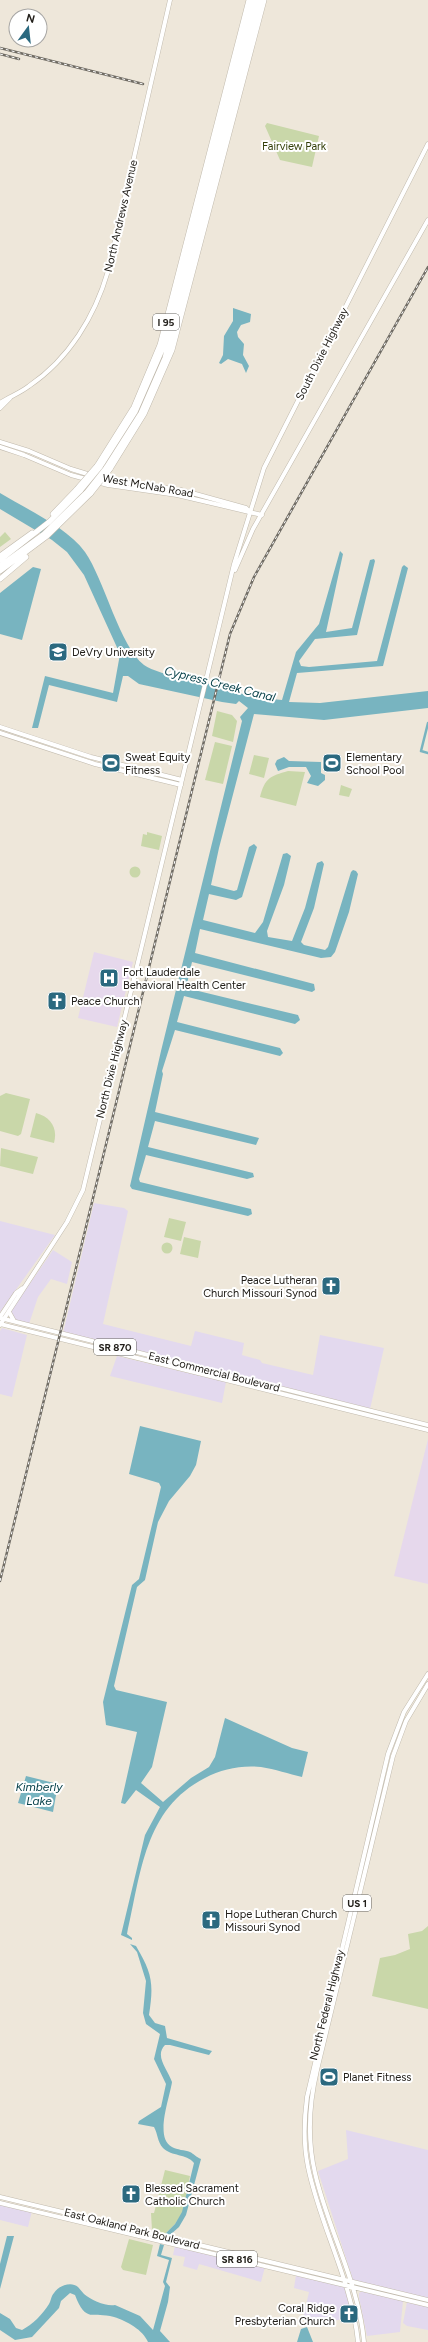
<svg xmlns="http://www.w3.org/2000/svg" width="428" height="2342" viewBox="0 0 428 2342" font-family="Figtree,sans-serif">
<rect width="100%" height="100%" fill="#eee7da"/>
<path fill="#e3d9ee" d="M94,1203L124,1208L128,1211L103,1324L191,1346L195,1331L244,1343L242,1355L260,1360L262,1363L313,1375L320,1335L384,1348L370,1409L63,1333Z
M0,1221L55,1235L0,1312Z
M53,1250L72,1262L67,1284L51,1279L38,1297L29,1324L12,1319L11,1311Z
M2,1328L27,1335L12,1397L0,1394V1331Z
M117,1356L226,1382L222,1403L110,1376Z
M346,2130L428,2150V2299L353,2280L318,2171L348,2159Z
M0,2204L32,2211L28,2227L0,2220Z
M175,2246L265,2267L261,2282L199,2264L197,2270L183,2266L185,2257L173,2255Z
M296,2275L344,2286L353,2317L312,2325L303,2318L309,2292L294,2288Z
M363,2291L403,2301L400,2332L367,2336L359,2297V2293Z
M407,2302L428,2307V2330L407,2326L403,2323Z"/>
<path fill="#e6d8ec" d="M94,952L133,962L117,1027L78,1018Z
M428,1439V1584L394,1576Z"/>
<path fill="#c9d7a9" d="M267,123L319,136L312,167L280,160L265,126Z
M5,532L11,539L0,547V537Z
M217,711L232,715L237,721L233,742L212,736Z
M215,742L232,746L223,784L205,780Z
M254,755L269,758L264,778L249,774Z
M288,771L305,772L296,806L260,797C265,778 270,776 288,771Z
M341,785L352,789L349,797L339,795Z
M147,832L162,836L159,850L141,846L143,834L147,835Z
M129.5 872a5.5 5.5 0 1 1 11 0a5.5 5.5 0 1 1-11 0Z
M6,1093L30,1099L21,1134L18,1136L0,1131V1096Z
M36,1113C51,1117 58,1128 54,1143L30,1137Z
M1,1148L38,1157L33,1174L0,1166Z
M169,1218L186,1222L181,1241L164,1237Z
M184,1237L201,1241L198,1258L180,1254Z
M161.5 1248a5.5 5.5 0 1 1 11 0a5.5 5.5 0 1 1-11 0Z
M428,1926V2009L372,1996L380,1958L395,1955L410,1949L408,1934L422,1931Z
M165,2170L190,2176L183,2212L175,2224L165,2234L152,2230L151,2213H154Z
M129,2239L153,2245L146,2275L123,2270L121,2267Z"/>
<path fill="#78b4c0" d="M233,308L251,314L250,322L241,325L237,332L238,337L244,344L243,355L249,366L246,373L242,364L228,359L221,364L219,363L223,355L224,336L233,321Z
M0,493C26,509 67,527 85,552C104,579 120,647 144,665C159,676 214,684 235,689L244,695L247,693L260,695L262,698L282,700L296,652L319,624L340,551L343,554L326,632L352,628L370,560L374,559L375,561L357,635L315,639L299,661L301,666L309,667L377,661L402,567L404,565L408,568L383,666L297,673L289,702L320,703L428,691V708L324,720L254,714L219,848L211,885L234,891L237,890L249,847L254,844L257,847L242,897L236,900L209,894L203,920L255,933L263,922L283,854L287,853L291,856L284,885L267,931L268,937L292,941L305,908L317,863L322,861L324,864L314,908L301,942L304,945L325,950L328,947L351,872L353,870L356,871L358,874L349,912L335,952L331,957L321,958L200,929L195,953L314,984L315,990L312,992L192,962L186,988L298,1015L300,1020L295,1024L184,996L177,1022L280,1048L283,1053L280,1056L175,1030L162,1071L163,1074L155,1112L259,1138L256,1145L155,1121L148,1147L253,1173L254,1177L247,1179L146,1155L139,1179L140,1182L251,1209L252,1214L248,1216L132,1189L130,1186L161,1051L242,721L240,717L248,708L239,701L236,704L222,702L139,684L128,676H123L117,702L49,685L38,728H32L45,676L113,693L120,654L84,575L67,552L52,540L0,509Z
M33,567L41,569L22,640L0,634V593Z
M329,756L337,758L336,769L327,767Z
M284,757L289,761L321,762V773L325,775V780L318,786L307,783L311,776L306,767H289L278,771L275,764L277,760Z
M140,1426L201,1441L196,1465L190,1476L169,1501L158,1522L145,1580L137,1587L114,1686L116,1690L167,1702L152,1767L141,1783L163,1802L191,1778L209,1767L215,1757L225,1718L292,1748L308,1752L302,1777C289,1774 275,1769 261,1767C241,1765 222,1769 205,1778C144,1809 141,1874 127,1934L132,1938V1940L121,1935L145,1835L160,1807L136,1790L125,1804L121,1803L137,1732L106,1725L103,1702L132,1585L139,1579L161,1487L159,1483L129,1474Z
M26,1776L58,1784L53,1812L18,1803Z
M130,1944L136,1946C152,1973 154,1983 149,2015L155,2023L165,2026L167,2038L212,2051L209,2055L170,2045H165C154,2056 168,2070 172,2082C170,2097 154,2138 172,2147C177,2150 185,2150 190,2152C194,2154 196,2157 201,2159L186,2215L179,2227L170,2235L165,2234L175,2224L182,2212L194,2163C186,2153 172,2157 163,2148C157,2141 158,2134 154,2127L138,2124L139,2121L161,2107L166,2084L154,2059L160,2034L146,2024L143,2013L146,1981L137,1952Z
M7,2236H14L0,2289V2264Z
M160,2244L164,2245L161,2255L172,2258L166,2282L170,2287L168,2302L160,2331L170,2342H148C143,2330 127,2321 114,2317C92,2311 86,2324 75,2295L70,2293L61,2301L59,2308L32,2337L15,2340L0,2330V2313L10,2319L16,2328L22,2330C32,2325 43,2314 49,2304C51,2301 51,2296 54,2293C58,2286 71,2281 78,2287C80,2289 82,2292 84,2294C91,2300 107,2307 115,2305L140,2316L153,2330L165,2286L163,2282L169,2260L157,2256Z
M307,2327L313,2342H297L301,2329Z"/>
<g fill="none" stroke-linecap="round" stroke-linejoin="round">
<path stroke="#78b4c0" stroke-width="2.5" d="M428,723L421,751L428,753"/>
<defs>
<path id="secondary" d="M0,403C9,397 20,393 29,386C69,359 95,316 108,271L170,0
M0,408L10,398
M0,442L29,451L71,469L107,480L181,490L246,508L250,512
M0,447L24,455L71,475L108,485L177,495L262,515
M235,570L253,529L428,220
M0,727L91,757L182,780
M0,733L95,764L181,785
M0,1317L16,1293L23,1288
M0,1325L67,1222L83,1190L234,564L264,468L428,144"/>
<path id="primary" d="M9,1312L14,1321
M0,1318L428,1425
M0,1324L428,1430
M0,2197L428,2300
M0,2203L428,2305
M358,2342C352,2281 320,2226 308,2167C303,2143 304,2120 307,2097L388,1754L404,1712L428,1674
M364,2342C359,2283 328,2230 315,2173C307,2139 309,2104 317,2070L393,1756L406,1721L428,1684"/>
<path id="motorway" d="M97,466L134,407L160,345L249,0
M100,467L135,412L162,350L254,0
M106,468L141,413L165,358L259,0
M110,469L144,414L172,350L264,0
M53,514L77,489
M0,556L32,533
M0,560L49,522L81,490
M0,566L44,534L87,492
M0,571L47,536L91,493
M0,579L26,557"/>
</defs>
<use href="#secondary" stroke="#c1baad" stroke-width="5"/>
<use href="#primary" stroke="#c1baad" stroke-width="5"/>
<use href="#motorway" stroke="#c1baad" stroke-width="6"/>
<use href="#secondary" stroke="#fff" stroke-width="4"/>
<use href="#primary" stroke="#fff" stroke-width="4"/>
<use href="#motorway" stroke="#fff" stroke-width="5"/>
<defs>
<path id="rail" d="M0,48L143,84
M0,54L19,59
M0,1581L230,634L254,577L428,267"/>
</defs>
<use href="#rail" stroke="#706c64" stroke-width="2.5"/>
<use href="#rail" stroke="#fff" stroke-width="1" stroke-dasharray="3" stroke-linecap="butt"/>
<defs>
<path id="motorway-bridge" d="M77,489L97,466
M81,490L100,467
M87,492L106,468
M91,493L110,469"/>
</defs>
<use href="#motorway-bridge" stroke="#c1baad" stroke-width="6" stroke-linecap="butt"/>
<use href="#motorway-bridge" stroke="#fff" stroke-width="5"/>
</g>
<defs>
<symbol id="university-square" viewBox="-11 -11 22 22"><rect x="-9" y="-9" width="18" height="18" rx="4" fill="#2b697f" stroke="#fff"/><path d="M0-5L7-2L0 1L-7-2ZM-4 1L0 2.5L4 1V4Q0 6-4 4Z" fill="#fff"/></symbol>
<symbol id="stadium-square" viewBox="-11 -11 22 22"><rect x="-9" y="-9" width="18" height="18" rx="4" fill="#2b697f" stroke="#fff"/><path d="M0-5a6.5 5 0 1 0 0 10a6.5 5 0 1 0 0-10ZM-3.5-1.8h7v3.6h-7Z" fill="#fff"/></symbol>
<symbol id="hospital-square" viewBox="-11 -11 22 22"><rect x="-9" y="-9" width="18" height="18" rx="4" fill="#2b697f" stroke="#fff"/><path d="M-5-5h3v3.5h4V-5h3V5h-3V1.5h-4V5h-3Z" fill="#fff"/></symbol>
<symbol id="church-square" viewBox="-11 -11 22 22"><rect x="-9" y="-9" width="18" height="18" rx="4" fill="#2b697f" stroke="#fff"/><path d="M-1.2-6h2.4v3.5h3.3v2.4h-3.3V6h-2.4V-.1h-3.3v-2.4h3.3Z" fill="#fff"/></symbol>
</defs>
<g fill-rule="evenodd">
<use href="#university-square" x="47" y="641" width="22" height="22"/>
<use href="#stadium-square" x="100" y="752" width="22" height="22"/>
<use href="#stadium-square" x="321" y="752" width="22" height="22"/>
<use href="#hospital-square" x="98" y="967" width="22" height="22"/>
<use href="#church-square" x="46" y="990" width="22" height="22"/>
<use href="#church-square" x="320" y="1275" width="22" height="22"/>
<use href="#church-square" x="200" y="1909" width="22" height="22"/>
<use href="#stadium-square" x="318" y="2066" width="22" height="22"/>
<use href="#church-square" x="120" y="2183" width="22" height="22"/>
<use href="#church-square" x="338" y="2303" width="22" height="22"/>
</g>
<g text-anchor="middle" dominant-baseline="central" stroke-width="4" stroke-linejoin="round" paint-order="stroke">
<g fill="#fff" stroke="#65635f" stroke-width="1">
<rect x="153" y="314" width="26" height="16" rx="3"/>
<rect x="94" y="1339" width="42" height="16" rx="3"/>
<rect x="343" y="1895" width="28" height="16" rx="3"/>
<rect x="217" y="2251" width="40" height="16" rx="3"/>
</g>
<g font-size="10" font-weight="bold" fill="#23201b">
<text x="166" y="322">I 95</text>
<text x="115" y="1347">SR 870</text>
<text x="357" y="1903">US 1</text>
<text x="237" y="2259">SR 816</text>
</g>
<g font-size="11" fill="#333f09" stroke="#fff">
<text x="294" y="146">Fairview Park</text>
</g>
<g font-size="11" fill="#23201b" stroke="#fff">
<text transform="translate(121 216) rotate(-77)">North Andrews Avenue</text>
<text transform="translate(322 354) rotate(-63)">South Dixie Highway</text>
<text transform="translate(148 486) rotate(10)">West McNab Road</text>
<text transform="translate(112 1069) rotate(-76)">North Dixie Highway</text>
<text transform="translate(214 1372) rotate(14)">East Commercial Boulevard</text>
<text transform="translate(327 2005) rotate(-76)">North Federal Highway</text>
<text transform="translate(132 2229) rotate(14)">East Oakland Park Boulevard</text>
</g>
<g font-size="11" fill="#23201b" stroke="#fff" text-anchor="start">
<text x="72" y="652">DeVry University</text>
<text x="125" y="757">Sweat Equity<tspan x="125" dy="13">Fitness</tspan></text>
<text x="346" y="757">Elementary<tspan x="346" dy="13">School Pool</tspan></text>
<text x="123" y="972">Fort Lauderdale<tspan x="123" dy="13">Behavioral Health Center</tspan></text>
<text x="71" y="1001">Peace Church</text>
<text x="317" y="1280" text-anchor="end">Peace Lutheran<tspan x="317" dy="13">Church Missouri Synod</tspan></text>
<text x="225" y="1914">Hope Lutheran Church<tspan x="225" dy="13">Missouri Synod</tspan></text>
<text x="343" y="2077">Planet Fitness</text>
<text x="145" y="2188">Blessed Sacrament<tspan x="145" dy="13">Catholic Church</tspan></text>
<text x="335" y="2308" text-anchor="end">Coral Ridge<tspan x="335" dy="13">Presbyterian Church</tspan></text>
</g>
<g font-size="12" font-style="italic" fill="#07414a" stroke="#fff">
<text transform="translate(220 684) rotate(14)">Cypress Creek Canal</text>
<text x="39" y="1787">Kimberly<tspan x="39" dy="14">Lake</tspan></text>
</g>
</g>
<g transform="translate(28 28) rotate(15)"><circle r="19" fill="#ffffff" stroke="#a7a6a4"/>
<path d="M0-3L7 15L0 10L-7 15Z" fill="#2b697f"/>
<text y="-6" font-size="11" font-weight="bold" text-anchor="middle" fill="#23201b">N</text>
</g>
</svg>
